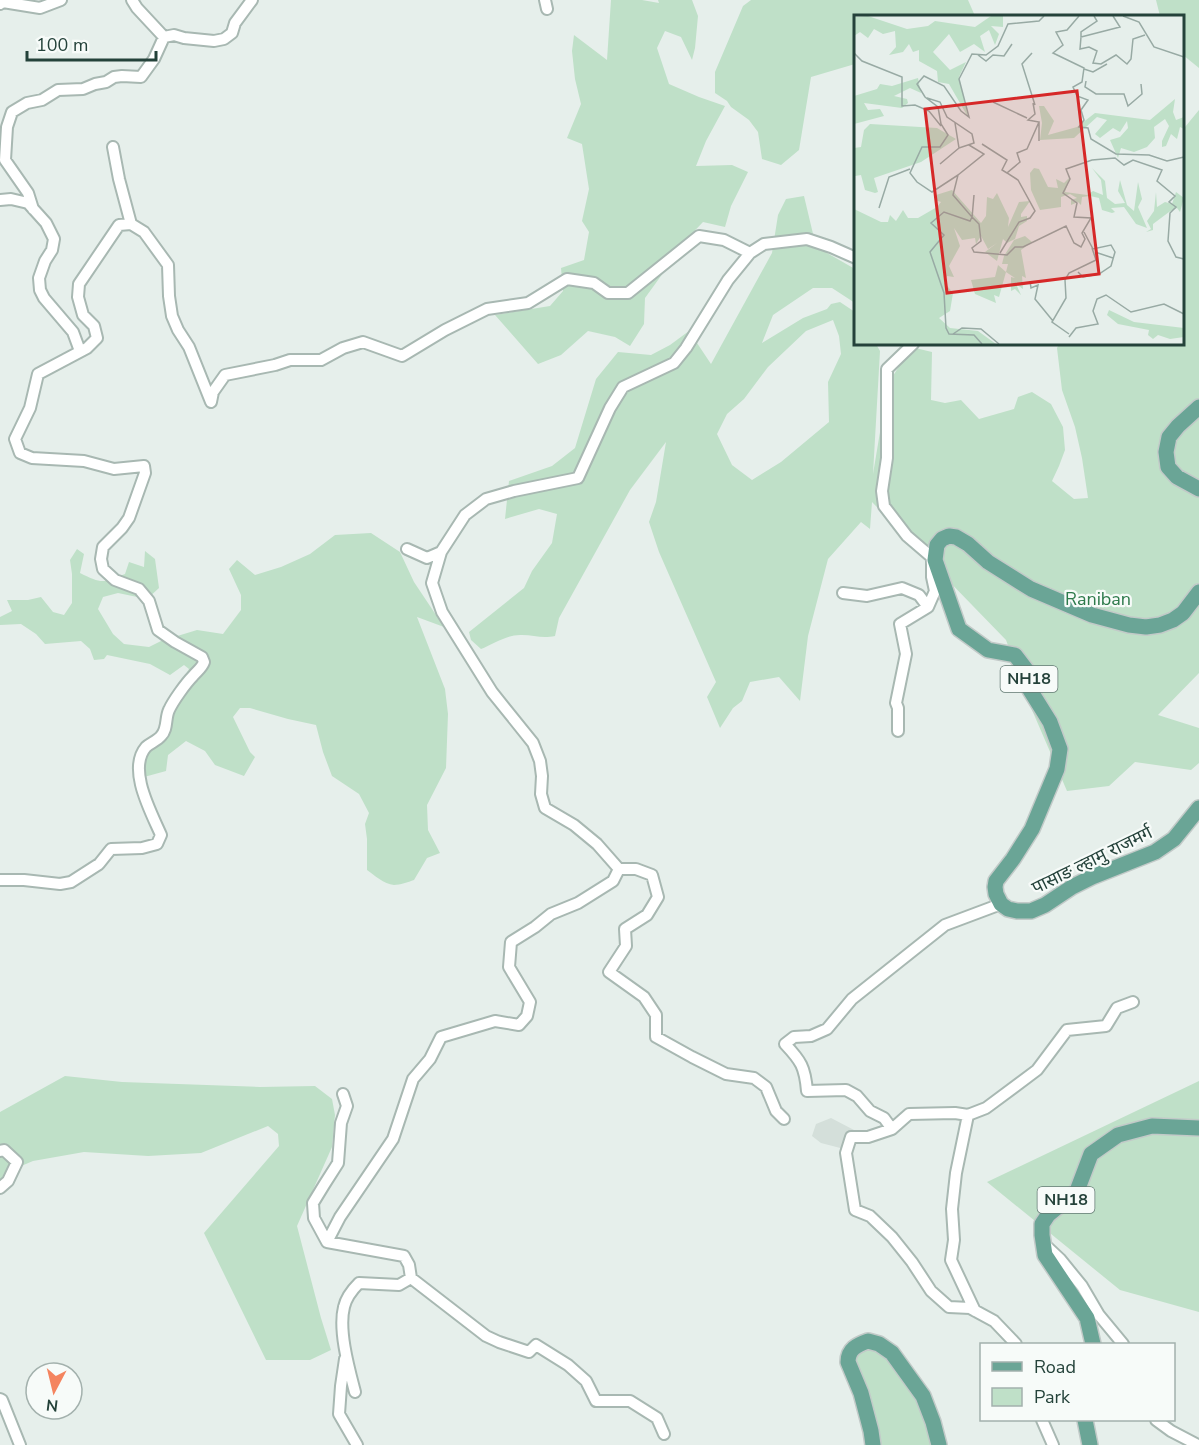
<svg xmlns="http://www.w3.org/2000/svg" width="1199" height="1445" viewBox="0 0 1199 1445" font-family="'Nunito Sans','Noto Sans Devanagari',sans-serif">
<rect width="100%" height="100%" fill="#e6efeb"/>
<path fill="#d4dfda" d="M831,1118L854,1130L848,1150L821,1143L812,1136L816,1124Z"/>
<path fill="#bfe0c8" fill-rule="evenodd" d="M611,0H642L659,3L658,0H692L698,16L695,48L692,60L681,37L665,31L657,48L669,84L699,97L725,106L706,141L696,166L732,165L748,172L731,206L725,227L703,222L682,244L666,269L645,298L644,324L630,346L615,337L588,331L561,355L538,364L495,315L550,306L563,291L561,268L584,260L589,232L582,221L589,189L582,144L567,138L581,104L575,79L572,51L574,35L607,60Z
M751,0H968L975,16H856L855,64L811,77L799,150L781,165L762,159L758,132L749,120L731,107L727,101L715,93V72L743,6Z
M1156,0H1199V68L1183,55L1182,16H1160Z
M1199,110V673L1158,715L1199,728V763L1191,770L1135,762L1109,786L1067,791L1032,710L1006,640L872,502L870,529L861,522L828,559L808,636L800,701L779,677L750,682L742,701L733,708L720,728L707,697L716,682L659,552L649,522L656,502L666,442L630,490L559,618L555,636C542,639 534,635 522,635C508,634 493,644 481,649L471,640L469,632L524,588L532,571L552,543L557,514L539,509L505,519L509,481L552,466L575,448L596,379L618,352L651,355L670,345L689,331L711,364L772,253L778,215L786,199L804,196L814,238L827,253L855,269V303L832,288H813L773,315L762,343L803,318L827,309L831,304L840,302L855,312L856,344H876L880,351L873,474L888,384L911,347L932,352L931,400L945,403L961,400L979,419L1014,409L1018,397L1032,392L1051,404L1063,427L1065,450L1059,466L1052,481L1074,499L1088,498L1082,458L1075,427L1062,390L1057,348L1059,344H1182L1183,127H1185ZM833,320L839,336L841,354L828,382L829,422L781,462L752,480L732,465L717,434L727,414L744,399L768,367L806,331Z
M371,533L400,552L414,582L444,627L417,617L445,689L448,714L446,768L427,805L428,830L440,853L427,858L414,880C408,882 400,885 394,885C384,884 374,875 367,870V839L365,824L369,813L359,794L332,776L323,752L316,725L288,719L250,708H240L233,717L250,752L255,757L244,776L215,765L205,751L186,741L168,755L166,771L133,780L136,759L163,727L171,698L189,669L184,665L170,675L150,664L107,655L104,659L94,660L90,649L81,641L45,644L36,634L21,624L0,625V617L12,611L7,600H28L41,597L53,612L64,615L72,603V574L70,560L77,549L84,554L80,573C102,584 103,583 125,574L129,562L144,567L145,551L155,559L159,588L147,599L118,593L103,597L98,609L113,634L124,644L149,647L161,641L197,630L223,634L241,610V595L229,569L237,560L255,575L281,567L310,554L335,535Z
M65,1076L122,1082L260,1087L315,1086L332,1099L335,1115L332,1147L297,1226L321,1318L331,1350L310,1360H266L204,1233L279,1146L278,1134L268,1126L201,1153L148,1156L84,1152L33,1161L7,1172L0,1180V1112Z
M1199,1081V1312L1120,1290L987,1182Z
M864,1347L876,1350L888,1359L919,1400L934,1445H877L855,1366L857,1354Z"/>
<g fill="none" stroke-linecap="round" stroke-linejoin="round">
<defs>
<path id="street" d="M132,0L137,8L164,37
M545,0L547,9
M0,4L3,2L40,8L61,0
M113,147L119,179L131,224
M0,200L11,199L28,203L46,223L54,239L52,250L45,261L39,278L40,290L44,298L73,332L80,351
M33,209L28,193L5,160L7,127L12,112L27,103L42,100L58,90L83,89L95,84L106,82L114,77L122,76L141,77L154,59L164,37L174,35L184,38L214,41L224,39L232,33L235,23L252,0
M913,344L887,369V458L882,491L884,506L907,536L935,560
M407,549L427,558L441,552
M843,593L867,596L902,588L919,595L928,607
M898,731V708L896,703L906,654L900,624L928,607L935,591L932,577V561
M619,869H636L652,875L658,897L647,915L625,929L626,946L609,972L644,997L656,1015V1037L692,1057L726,1074L754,1078L766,1087L776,1111L784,1119
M0,880H24L60,884L71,882L99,864L111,849L142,848L157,844L161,835C151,812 127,769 146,747C150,743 157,741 161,736C168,729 165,718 169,710C173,701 186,683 193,676C197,671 202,668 204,662L202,657L175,642L158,630L149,601L139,589L115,580L103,569L101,559L103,547L122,528L129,518L145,473L144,466L114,469L84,461L32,458L20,453L15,439L30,408L38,374L87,348L97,338L94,326L83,315L78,297L79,284L119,225L131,224L144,232L168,265L169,296L172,316L178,330L189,347L211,402L213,392L225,375L275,365L290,360H321L343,348L363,342L402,356L445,330L487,309L528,303L567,279L594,283L608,293H628L699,236L724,240L750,253L764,244L807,239L831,247L856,258
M968,1115L986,1108L1037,1070L1067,1030L1106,1026L1117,1008L1133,1002
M892,1129L884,1118L870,1111L857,1096L846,1090L807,1091C805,1067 801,1061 785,1044L794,1037L811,1036L827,1029L852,999L945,925L1001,904
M0,1151L4,1150L17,1162L8,1181L0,1188
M327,1242L314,1218L313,1203L324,1185L338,1163L341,1123L347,1106L343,1094
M1044,1244L1060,1259L1082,1286L1099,1315L1123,1344
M411,1278L486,1336L499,1342L529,1352L536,1345L568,1365L586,1381L596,1401H630L657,1418L664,1434
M975,1311L951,1260L954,1240L952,1209L956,1173L968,1115L955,1113L909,1114L892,1129L868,1137H851L846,1153L855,1210L870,1216L892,1237L912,1262L931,1291L949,1307L970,1308L994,1321L1016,1344
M345,1359L341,1386L339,1414L357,1445
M355,1392C349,1369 338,1330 344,1307C346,1298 353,1289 359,1283L399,1285L411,1278L409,1265L404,1256L327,1242L340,1217L393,1139L413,1079L430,1059L441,1037L495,1021L519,1025L527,1016L530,1002L509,967L511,942L535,927L551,914L578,903L613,881L619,869L597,844L574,825L545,808L541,794L542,776L540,761L533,743L492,692L442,612L432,583L441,552L465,515L486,499L514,491L578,478L610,408L623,387L674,363L686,348L728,280L750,253
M0,1399L2,1400L20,1445
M1042,1420L1053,1445
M1156,1420L1171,1431L1198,1445"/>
<path id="primary" d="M1199,407L1178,426L1169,437L1166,452L1168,467L1177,477L1199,489
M1199,592L1183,613L1173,620L1160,625L1146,627L1129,625L1092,615L1031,589L988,562L968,544L956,537L949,536L942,539L937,545L935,560L959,629L988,650L1015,655L1028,672L1030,690L1050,722L1060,749L1057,769L1032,829L1013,859L996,881L995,887L996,894L1001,904L1008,909L1017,911H1031L1045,905L1072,887L1092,877L1155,852L1174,839L1199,808
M1093,1344L1087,1318L1045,1255L1042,1235V1224L1048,1215L1077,1191L1091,1154L1118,1135L1152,1126L1199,1128
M1085,1420L1090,1445
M873,1445L871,1431L861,1393L848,1362C848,1349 857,1345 868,1341L879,1344L892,1353L923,1396L933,1422L939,1445"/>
</defs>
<use href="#street" stroke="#a8b8b2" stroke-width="14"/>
<use href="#primary" stroke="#c2cac8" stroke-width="18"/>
<use href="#street" stroke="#fff" stroke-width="10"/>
<use href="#primary" stroke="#6aa596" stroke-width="15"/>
</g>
<g text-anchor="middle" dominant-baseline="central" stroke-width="4.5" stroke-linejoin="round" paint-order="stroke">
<g fill="#f7fbf9" stroke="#637a73" stroke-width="1.5">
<rect x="1000.5" y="666" width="57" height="26" rx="4.5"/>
<rect x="1037.5" y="1187" width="57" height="26" rx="4.5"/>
</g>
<g font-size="16" font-weight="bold" fill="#24423a">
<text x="1029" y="679">NH18</text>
<text x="1066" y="1200">NH18</text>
</g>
<g font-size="18" fill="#2d7a4b" stroke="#f7fbf9">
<text x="1098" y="599">Raniban</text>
</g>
<g font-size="18" fill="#24423a" stroke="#f7fbf9">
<text transform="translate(1092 860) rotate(-26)">पासाङ ल्हामु राजमर्ग</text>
</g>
</g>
<g transform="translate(854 15)">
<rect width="330" height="330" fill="#e6efeb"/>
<path d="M14,1L53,14L74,11L81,6L121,12L137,1H149V12L137,11L145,19L141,30L135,15L126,21L131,37L120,29L106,37L95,19L79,37L96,55L112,47L105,62L114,102L95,69L84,67L83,56L65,46V35L59,37L55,29L49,37L35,40L42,32L41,16L29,19L20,14L14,23L6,17L0,21V2ZM64,63L67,78L56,73L40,81L53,84L54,88L48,93L10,88L14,95L26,94L30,101L0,109V81L23,74L26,69L38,71ZM321,84L319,97L322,105L330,102V114L326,112L323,124L317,119L312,131L308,132V126L315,111L311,104L300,112L301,123L293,132L280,137L267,133L264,143L256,125L266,122L274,113L273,106L266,117L259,113L246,123L241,119L253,105L243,102L220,123L186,125L188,108L185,91H190L200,106L194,120L223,112L241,98L296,105ZM16,109L83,113L102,124L67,147L20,163L24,177L21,178L11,175L7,160L1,161L0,167V133L7,132L10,115ZM180,153L185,154L194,172L204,173L202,164L210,168L216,162L211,177L233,180L239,176L249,180L247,165L238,153L251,166L253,183L261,189L271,188L264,176L266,165L273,190L280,196L284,167L288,184L284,192L293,213L282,209L270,192L257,193L261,197L258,198L248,195L245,183L236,181L228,182L227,190L224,187L217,190V185L223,183L216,179L207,182V192L186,195L177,175L176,158ZM98,175L127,208L132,201L133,182L139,184L143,178L155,203L154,212L165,187L176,186L167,199V202L173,201V206L165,211L161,224L153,228L149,224L143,246L131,237L143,228L134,234L127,221L122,229L121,223L108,225L100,213L106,231L95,251L100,262L93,261L90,267L99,278L96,296L85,303L96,313L124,316L142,329H0V194L27,207H34L36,200L42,206L49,195L54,203H64L83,192L87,187L81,185L82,180ZM302,177L303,192L311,187L318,189L322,177L330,183L326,197L323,193L315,197L299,209V215L292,217L297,214L293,206L300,196ZM171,221L178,227L167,235L172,263L168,261L169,274L162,269L167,280L161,274L157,276V262L161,263L152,257L145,282L140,280L142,288L121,279L117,265L141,262L144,250L152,257L154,249H148L150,241L160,225ZM255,295L280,307L330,313V322L316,324L304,320L299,324L294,320L295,315L264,309L253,300Z" fill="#bfe0c8"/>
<path fill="none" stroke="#98aaa4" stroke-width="1.5" d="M225,1L213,15L202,17L209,30L199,38L230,53L228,67L219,72L223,81L234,85L227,95L230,105L225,112L234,113L237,124L262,139L295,140L313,146L330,142M240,1L243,6L227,17V22L266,12L259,1M269,1L285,7L300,32L330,42M227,22L226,34L235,32L243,36L239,48L247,49L262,40L273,49L277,44L279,24L291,20M0,38L8,46L48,62V91L61,90L75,96L87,111M178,38L168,49L181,90M124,40L132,46L139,40L150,41L158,29M230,54L239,57L253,49M232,66L231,72L242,79H270L274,91L288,79L287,69M73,83L86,87L93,102L118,119L120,128L105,133L101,108M139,87L173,103M185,107V126M128,129L153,145L148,155L153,158M86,149L105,133M104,160L130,139L115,130M25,193L35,162L56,154M118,202L125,209L127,226L118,233L120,237L153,240L161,232H169L212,211L220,228L227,232L231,224L228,218L237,203L220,202L223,188L209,178L216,164L212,154L238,145L261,143L270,150L279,145L308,155L303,166L321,181L315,187L322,192L316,198L314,226L322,242L330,244M118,203L120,180M241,237L259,243M146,238L165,207L176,203L181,196L164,165L153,158L166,147L163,138L173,134L185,107L174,105L181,99L179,88M224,257L229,262L245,259L257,251L261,237L257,230L239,234L230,217M176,266L177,273L184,270L181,284L199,306M99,319L108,313L127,314L145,329M215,319L198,307L212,283L211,265L215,258L242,245L238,233M215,322L222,313L244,309L239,296L243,284L252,280L277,297L310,289L330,299M128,329L120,320L95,319L92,313L90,278L76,237L90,220L77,208L90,197L116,206L118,202L99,180L104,160L78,177L63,167L56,158L68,132H86L94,120L87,109L84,92L71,82L63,69L70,61L90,71L107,96L115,102L105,64L118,39L132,40L144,31L154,9L185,6L190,1"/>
<path fill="#d62828" fill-opacity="0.15" stroke="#d62828" stroke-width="3" d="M223,76L245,259L93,278L71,94Z"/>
<rect width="330" height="330" fill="none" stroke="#24423a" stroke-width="3"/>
</g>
<rect x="980" y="1343" width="195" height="78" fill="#f7fbf9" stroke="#a3b1ad" stroke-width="1.5"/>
<rect x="992" y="1362" width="30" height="9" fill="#6aa596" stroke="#a3b1ad" stroke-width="1.5"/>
<text x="1034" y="1373" font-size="18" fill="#24423a">Road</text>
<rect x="992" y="1388" width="30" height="18" fill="#bfe0c8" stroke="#a3b1ad" stroke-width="1.5"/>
<text x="1034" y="1403" font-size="18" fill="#24423a">Park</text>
<g transform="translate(54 1391) rotate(187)"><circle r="28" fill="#f7fbf9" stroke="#a3b1ad" stroke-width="1.5"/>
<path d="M0-4.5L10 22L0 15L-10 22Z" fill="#f4845f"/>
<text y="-9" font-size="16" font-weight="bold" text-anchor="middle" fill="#24423a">N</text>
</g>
<path d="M27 51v9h129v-9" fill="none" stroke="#24423a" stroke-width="3"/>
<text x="36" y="51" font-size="18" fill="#24423a" stroke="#f7fbf9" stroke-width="4.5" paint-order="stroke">100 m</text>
</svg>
